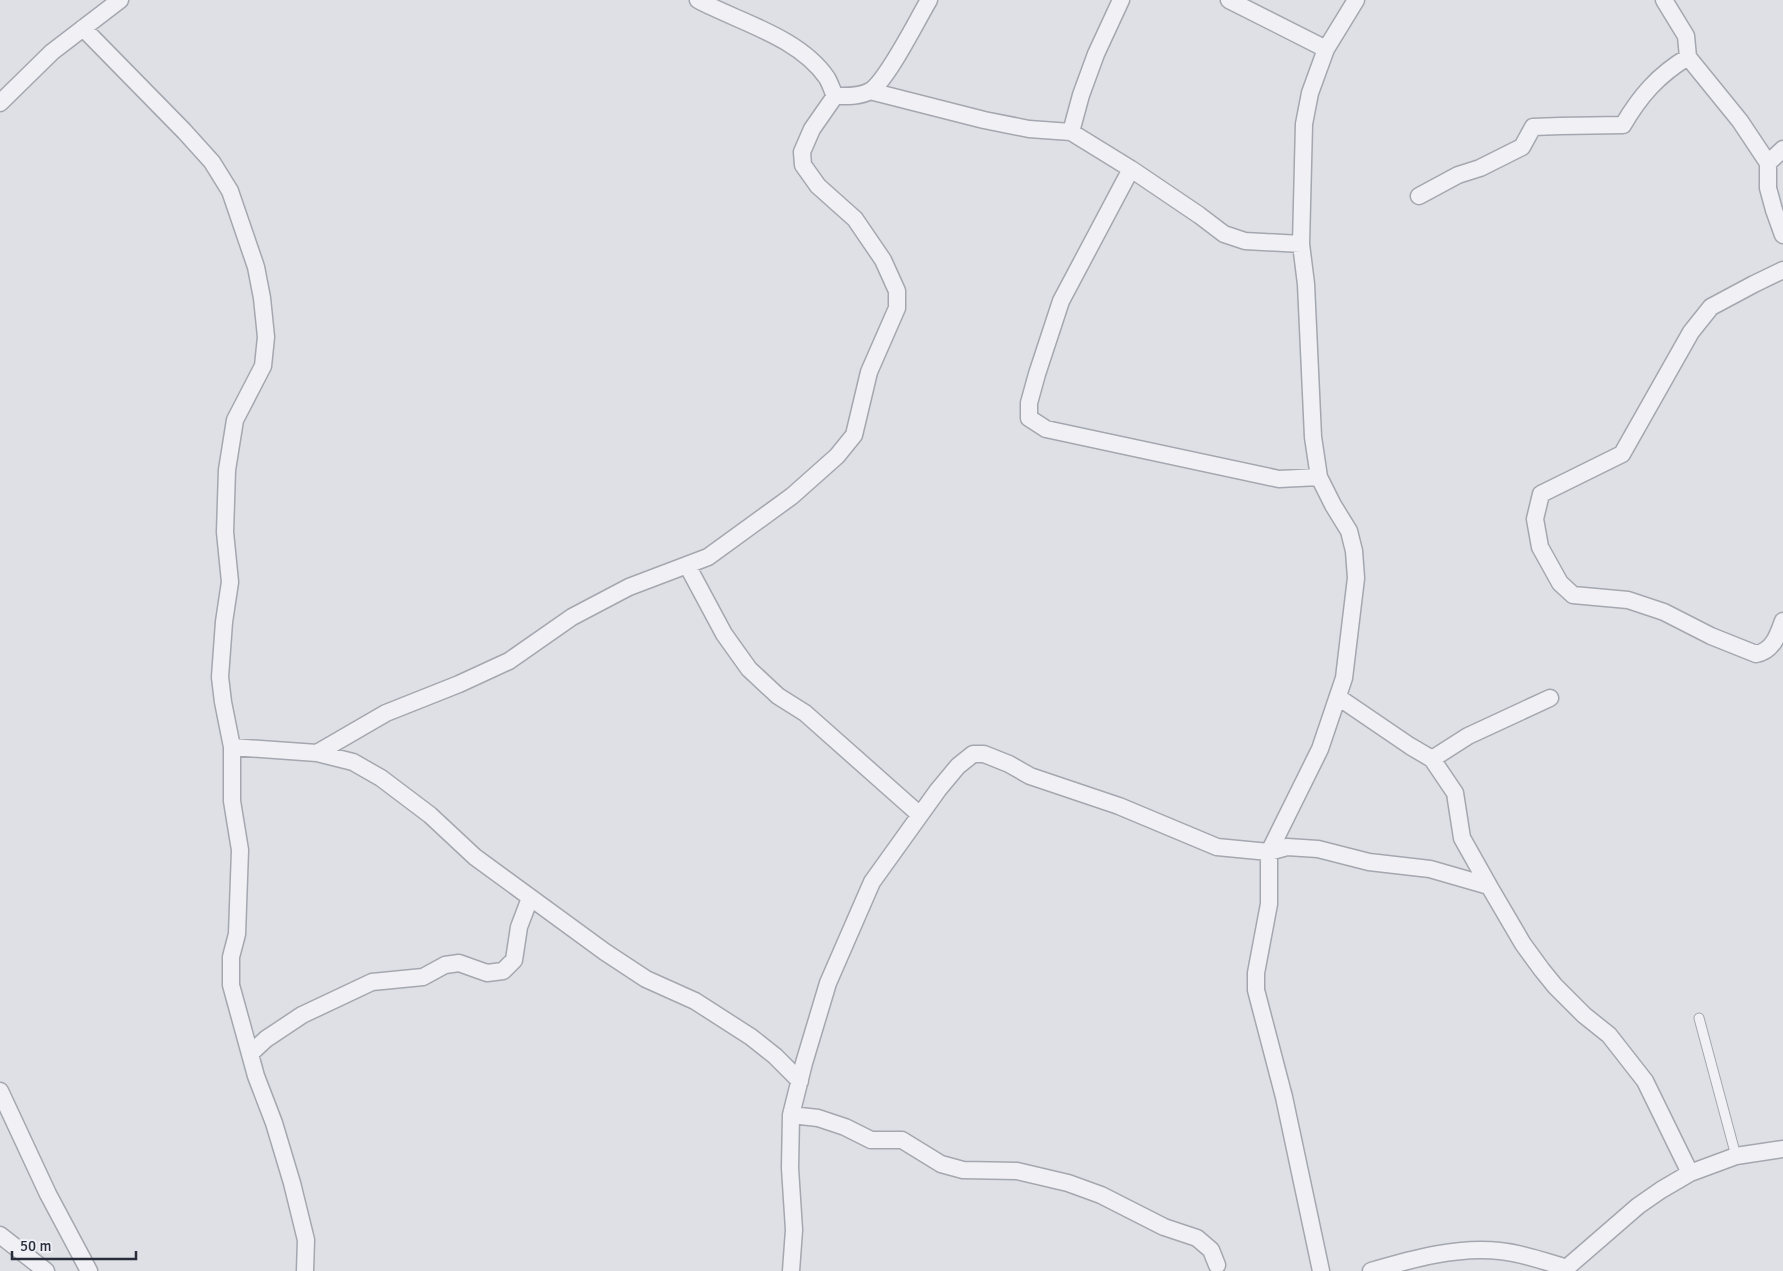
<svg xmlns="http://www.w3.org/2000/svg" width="1783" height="1271" viewBox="0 0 1783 1271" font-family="Signika,sans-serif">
<rect width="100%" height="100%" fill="#dee0e6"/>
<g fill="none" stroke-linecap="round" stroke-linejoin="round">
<defs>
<path id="lane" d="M1699,1018L1736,1156"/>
<path id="street" d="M1121,0L1096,54L1081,95L1071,132L1131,169
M1229,0L1326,49
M1664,0L1686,36L1688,57
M83,28L184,131L212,162L230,191L256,267L262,298L266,337L263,366L235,420L227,470L225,532L230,582L224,622L220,677L223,702L232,747V801L240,850L237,934L231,957V985L256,1076L274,1123L292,1183L306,1240L305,1271
M870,91L984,120L1029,129L1071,132
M835,96C845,96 860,97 870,91C887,81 917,20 929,0
M0,103L52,52L120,0
M1768,163L1783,149
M1419,196L1458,175L1480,168L1522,147L1533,127L1560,126L1623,125C1640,96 1658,75 1688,57L1740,121L1768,163V188L1774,210L1783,235
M1301,244L1245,241L1224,234L1199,215L1131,169L1061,301L1037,374L1029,403V418L1046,429L1279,479L1319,477
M1783,270L1754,284L1711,307L1691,332L1622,454L1541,494L1535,519L1540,547L1560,583L1573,595L1628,600L1664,612L1711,636L1756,654C1773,651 1778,635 1783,621
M687,565L724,634L749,669L778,696L805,713L920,815
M1338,697L1410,746L1432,759L1455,793L1462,838L1489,886
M232,747L317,753L353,762L381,778L430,815L475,857L605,952L646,979L695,1001L751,1037L775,1056L800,1081
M317,753L386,713L459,684L509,661L572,617L629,587L708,557L792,496L837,456L854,435L869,372L897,308V291L883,260L855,219L818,186L803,165L802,152L812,129L835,96C832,90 830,83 827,78C799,37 739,22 698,0
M1432,759L1468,736L1550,698
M250,1054L266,1039L302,1015L372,982L423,977L445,965L459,963L487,973L503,971L514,960L519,927L530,898
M0,1091L48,1194L89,1271
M791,1115L818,1118L845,1127L871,1140H902L941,1164L963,1170L1017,1171L1068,1183L1101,1195L1164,1227L1197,1238L1211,1250L1217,1265
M0,1235L46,1271
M791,1271L794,1230L790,1168L791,1115L804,1063L828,983L872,882L938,790L958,766L973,754H984L1009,764L1030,776L1119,806L1217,847L1269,852L1287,847L1318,849L1369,862L1430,869L1489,886L1523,944L1542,970L1555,986L1584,1015L1609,1035L1645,1081L1690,1173
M1321,1271L1284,1097L1256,990V973L1269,904V852L1320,749L1344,678L1356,578L1354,551L1349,531L1333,505L1319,477L1313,437L1306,284L1301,244L1304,124L1310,93L1326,49L1356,0
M1371,1271C1412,1259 1458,1246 1500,1251C1522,1253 1546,1262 1567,1268
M1563,1271L1638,1206L1661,1190L1690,1173L1736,1156L1783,1149"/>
</defs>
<use href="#lane" stroke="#a4a7af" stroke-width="11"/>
<use href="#street" stroke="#a4a7af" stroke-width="19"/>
<use href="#lane" stroke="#f1f1f5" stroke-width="9"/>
<use href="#street" stroke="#f1f1f5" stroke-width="16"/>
</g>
<path d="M12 1251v8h124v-8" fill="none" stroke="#292d3b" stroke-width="2.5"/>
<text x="20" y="1251" font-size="15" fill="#292d3b" stroke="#edeff4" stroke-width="4" paint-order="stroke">50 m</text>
</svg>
